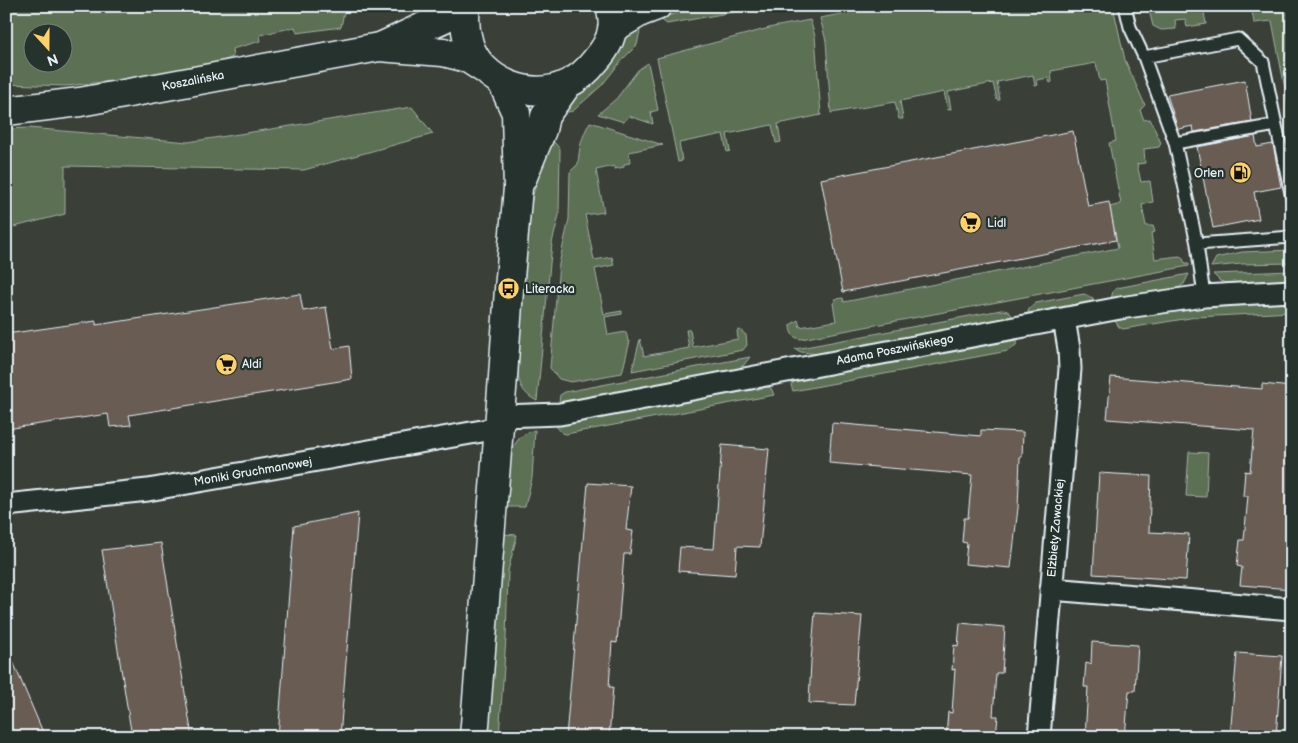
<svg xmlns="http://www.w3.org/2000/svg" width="1298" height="743" viewBox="0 0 1298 743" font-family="'Balsamiq Sans',sans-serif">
<rect width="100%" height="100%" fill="#3a3f38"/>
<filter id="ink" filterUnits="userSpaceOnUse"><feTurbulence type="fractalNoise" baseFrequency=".02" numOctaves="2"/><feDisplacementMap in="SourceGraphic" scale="10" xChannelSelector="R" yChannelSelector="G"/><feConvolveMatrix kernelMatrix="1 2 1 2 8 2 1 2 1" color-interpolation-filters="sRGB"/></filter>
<g filter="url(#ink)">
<path fill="#5c6f52" stroke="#a2b0a5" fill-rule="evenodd" d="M6,6H359L344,12L341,27L297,33L295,27L260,35L261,41L232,49L233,57L193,72L66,86L6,84ZM32,32H62V62H32Z
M704,6H766L667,24L659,18Z
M884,6H1113L1125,60L1145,105L1140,110L1144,120L1150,119L1151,121L1161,143L1159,147L1144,149L1145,163L1137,164L1141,182L1150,181L1153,202L1142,205L1146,226H1153L1155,232L1151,233L1155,259L1179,256L1182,257L1185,263H1189V266L801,339C793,338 790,333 790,325L798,320L800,327L836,321L833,303L835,302V299L843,298L844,302L1118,248L1110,207L1121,204L1109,143L1116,141L1105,80L1100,81L1096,63L1051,71L1052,82L1050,83L1048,78L1037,80L1038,85L1035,86L1033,75L997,82L1000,100H997L993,83L948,92L951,109L948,110L944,92L900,101L903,119H899L895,102L831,113L826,41L820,18Z
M1148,6H1238L1204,12L1206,24L1187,27L1185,19L1175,20L1176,29L1161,30L1153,26Z
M1251,6H1292V125L1272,21L1254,23Z
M810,20L815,36L821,115L778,124L781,142L776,143L772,125L727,134L730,151L727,152L723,134L679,143L682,161L678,162L657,58L773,27Z
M639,24L640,31L637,45L622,60L602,85L573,111L568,112H557L623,37Z
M648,63L658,110L651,112L653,124L629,116L624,122L598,114L616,99L638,70Z
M412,107L433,134L304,170L65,166V214L6,229V129L29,128L188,142Z
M590,122L663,145L629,152L630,163L624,164V167L615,169L614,166L596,170L604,212L585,215L594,260L612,257L614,265L595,269L604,314L622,311V314L605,317L608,335L626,332L628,341H630L622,373L571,382L559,379L550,368L559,264L569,219L570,172L578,164C579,148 582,136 590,122Z
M547,142H554L560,149L559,215L552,243L537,401C521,393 518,382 517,365L531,203Z
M1292,250V263L1241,264L1211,267L1216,258L1242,252Z
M1292,271V281L1226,283L1220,281L1213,274Z
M1189,274L1184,284L1178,288L1111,299L1113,291L1117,288Z
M1084,294L1093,298L1095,302L1027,315L1029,309L1036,303Z
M1292,302V312L1196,317L1123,329L1119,327L1115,321C1173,309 1233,301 1292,302Z
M1001,310C1007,310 1011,312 1013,318L818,354L801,352L795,349Z
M686,330H690L693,347L738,339L737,331L740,330L746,335L747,345L743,350L632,371L640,339L644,356L689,348Z
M1017,339L1016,345L1008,351L793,391L791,385L794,381Z
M750,357L743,366L729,372L559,402L560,395L565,392Z
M768,387L771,388L774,395L566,434L562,433L556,426Z
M535,430L532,478L525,507H505C507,480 502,438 535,430Z
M1189,452L1208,453L1206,497L1186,496Z
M503,534L517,535L508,571L506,638L499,737H487Z"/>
<path fill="#675c53" stroke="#e8f1f8" d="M1245,80L1252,122L1194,132L1193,126L1178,129L1167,95Z
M1073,131L1088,206L1109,202L1116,240L843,292L821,179Z
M1255,136L1257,147L1273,144L1281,187L1254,192L1259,219L1213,228L1197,147Z
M300,294L303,311L326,307L333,349L349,346L352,379L129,415L131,425L110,427L108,414L6,429V334L96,321V325Z
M1111,377L1262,389V384L1292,387V500H1290L1286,544L1292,545V589L1240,585L1242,567L1237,566L1240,540H1244L1248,496H1243L1245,471L1250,472L1254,430L1107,419Z
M832,423L981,436V430L1023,432L1022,457H1020L1018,508L1011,568L965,564L967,543L962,542L964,518H968L972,475L829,463Z
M722,445L769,449L760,547L737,546L735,575L678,571L680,547L714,549Z
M1099,473L1151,476L1149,532L1189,534L1186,580L1093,574Z
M588,483L631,486L626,530L633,531L630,554H624L617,643L612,642L609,687H613L609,737H566Z
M358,513L340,737H278L294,526Z
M161,543L192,737H132L102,550Z
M815,613L862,616L854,705L809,703L811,661Z
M960,623L1005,627L1002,673H996L993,716H998L996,737H946L948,712L952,713L955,669L952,670L954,645L958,646Z
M1092,642L1138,645L1135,691H1129L1125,737H1085L1088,687H1084L1086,663L1091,664Z
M6,645L45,737H6Z
M1237,653L1282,656L1276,737H1230Z"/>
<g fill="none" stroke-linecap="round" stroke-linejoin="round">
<defs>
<path id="service" d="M1125,6L1130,27L1144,57L1175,143L1276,125L1263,62L1238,39L1144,57
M1276,125L1292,198
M1175,143L1197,244L1292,237
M1197,244L1204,296"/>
<path id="minor" d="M500,416L560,414L1120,308L1204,296L1292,291
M6,505L148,490L499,428
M1051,589L1292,609
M1039,737L1070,369L1069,349L1064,319"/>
<path id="tertiary" d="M466,6C464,19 465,31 469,44C481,82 532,102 567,84C579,79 589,69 596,60C603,52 611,40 612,29C614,22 611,13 611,6
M612,29L641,12L657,6
M380,47C394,41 407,34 421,28C434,22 449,19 458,6
M6,111L80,102L129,93L379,47L443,52L467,58L484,69
M522,179L542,130L545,116L567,85
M474,737L503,377L509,289L518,188L516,113L502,82"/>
</defs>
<use href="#service" stroke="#e8f1f8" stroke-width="15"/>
<use href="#minor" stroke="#e8f1f8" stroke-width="25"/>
<use href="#tertiary" stroke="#e8f1f8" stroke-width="31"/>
<use href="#service" stroke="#26332d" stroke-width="11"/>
<use href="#minor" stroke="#26332d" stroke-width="21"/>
<use href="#tertiary" stroke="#26332d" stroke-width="28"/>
</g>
</g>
<defs>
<symbol id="fuel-disc" viewBox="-11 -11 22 22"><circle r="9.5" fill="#ffd166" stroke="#26332d"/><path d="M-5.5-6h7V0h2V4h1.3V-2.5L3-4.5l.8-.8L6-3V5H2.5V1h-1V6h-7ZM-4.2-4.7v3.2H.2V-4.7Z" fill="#111"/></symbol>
<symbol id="supermarket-disc" viewBox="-11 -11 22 22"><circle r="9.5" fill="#ffd166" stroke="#26332d"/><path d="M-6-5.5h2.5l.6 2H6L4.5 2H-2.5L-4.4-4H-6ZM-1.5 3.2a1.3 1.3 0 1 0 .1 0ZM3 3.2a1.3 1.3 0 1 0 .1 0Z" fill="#111"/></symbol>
<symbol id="bus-disc" viewBox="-11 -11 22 22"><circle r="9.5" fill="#ffd166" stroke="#26332d"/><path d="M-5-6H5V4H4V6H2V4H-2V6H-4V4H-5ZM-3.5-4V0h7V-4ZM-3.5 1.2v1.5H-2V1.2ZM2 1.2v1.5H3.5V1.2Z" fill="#111"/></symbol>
</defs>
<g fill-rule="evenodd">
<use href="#fuel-disc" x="1228" y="160" width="25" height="25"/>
<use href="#supermarket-disc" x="958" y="210" width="25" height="25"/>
<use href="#bus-disc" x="496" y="276" width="25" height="25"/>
<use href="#supermarket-disc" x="214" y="352" width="25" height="25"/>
</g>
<g text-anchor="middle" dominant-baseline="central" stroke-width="4.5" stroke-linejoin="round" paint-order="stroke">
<g font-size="12" fill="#e8f1f8" stroke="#26332d">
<text transform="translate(193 81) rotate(-11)">Koszalińska</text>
<text transform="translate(895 350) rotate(-11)">Adama Poszwińskiego</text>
<text transform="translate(253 472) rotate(-10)">Moniki Gruchmanowej</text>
<text transform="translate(1056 528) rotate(-85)">Elżbiety Zawackiej</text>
</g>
<g font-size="12" fill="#e8f1f8" stroke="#26332d" text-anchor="start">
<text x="1224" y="173" text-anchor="end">Orlen</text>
<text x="987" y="223">Lidl</text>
<text x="525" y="289">Literacka</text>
<text x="242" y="364">Aldi</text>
</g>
</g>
<rect width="1298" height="743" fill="none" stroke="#26332d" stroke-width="25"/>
<rect x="12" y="12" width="1273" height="718" fill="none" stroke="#e8f1f8" stroke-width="2" filter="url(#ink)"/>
<g transform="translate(48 48) rotate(159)"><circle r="24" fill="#26332d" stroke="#747f7e"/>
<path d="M0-4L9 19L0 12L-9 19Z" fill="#ffd166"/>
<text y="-8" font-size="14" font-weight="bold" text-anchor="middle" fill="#e8f1f8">N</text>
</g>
</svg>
